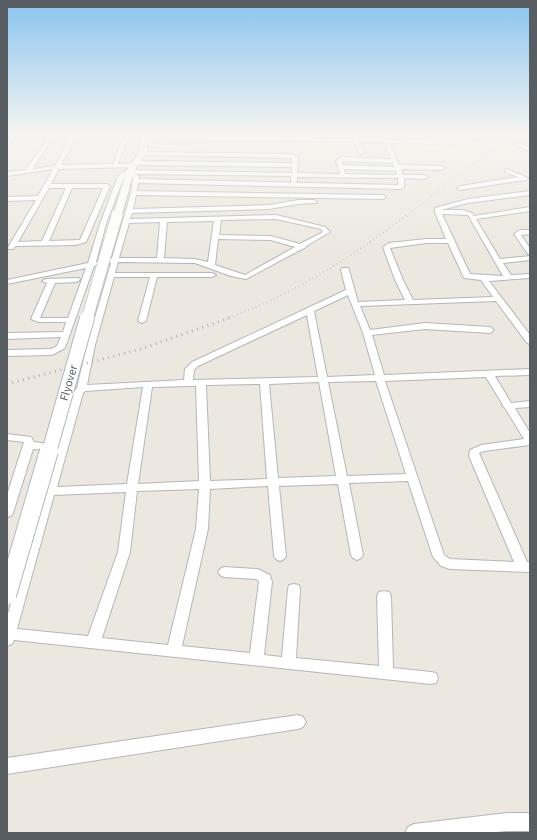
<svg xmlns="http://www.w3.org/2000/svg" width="537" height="840" viewBox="0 0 537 840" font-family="'Source Sans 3',sans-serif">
<rect width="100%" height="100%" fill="#ece8df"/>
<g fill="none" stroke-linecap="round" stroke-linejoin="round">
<defs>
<path id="minor" d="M12,135H17L7,147V142Z
M49,135H54L33,169L55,166L71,135H76L61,165L113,164L124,135H129L118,164L134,163L136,161L292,163V158L140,155L139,154L142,152L293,154L298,157L297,173L340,174L336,161L341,157L391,159L385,143L359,142L364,152L361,154L358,152L354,142L146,139L143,137L146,135L477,141L480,143L477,145L390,143L399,165L442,166L445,168L442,170L401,169L403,175H425L428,177L425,179L404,178V187L401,189L138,183L137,191L383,195L386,197L383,199L136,195L133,209L269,205L298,200H314L317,202L316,203L298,204L269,209L132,213L130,219L276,215L325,227L330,232L306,246L305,248L302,249L246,279L231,276L195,263L118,262L115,273H212L216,275L212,277H157L146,321L142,323L138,321L150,277H114L95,345L87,385L184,380L185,369L192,362L346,290L341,270L342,268H348L349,270L358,302L405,300L395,280L383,247L389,243L426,239H446L435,212V208L468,199L530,191V195L468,203L441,210H463L472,213L474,216L530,207V211L476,219L500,259L530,256V260L503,263L511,275L530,274V278L489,281L530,335V344L527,343L496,301L360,306L370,330L425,323L490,327L494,330L490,333L425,329L372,335L384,375L530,369V375L495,376L511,403L530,401V407L515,408L530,433V445L484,451L479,453L527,562H530V572L450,569L441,566L433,557L408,481L349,483L363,555L361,558L357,560L353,558L351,555L338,484L279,486L286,556L284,559L280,561L276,559L274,556L268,486L210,489L208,529L182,646L250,653L259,581L256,579L224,577L220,575L218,572L220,569L224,567L258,569L270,575L272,582L264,655L282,657L288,589L289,585L294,584L299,585L300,589L296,658L379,666L377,596L379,592L384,591L389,592L391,596L393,668L431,672L436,673L438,678L436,683L431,684L14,640L12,644L7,646V617L56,451L33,449L13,513L11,516L7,517V495L24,442L7,440V434L31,437L34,442L58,445L73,393L77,388L87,345L111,263L94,266L65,348L52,355L7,356V350L51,349L57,346L61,337L7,339V333L63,332L66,322H39L31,319L47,283L42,281L46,279L79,278L80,280L76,282L55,283L40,318H68L86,268L7,284V280L88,263L100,224L118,176L128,170L292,173V167L138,165L135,167L59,169L51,184H107L110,186L86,242L76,245L16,246L13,249H9L8,248L10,244L36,200L7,201V197L38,196L53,169L7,176V172L26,170ZM342,161L393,163L394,167L343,165ZM344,169L396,171L397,175L345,174ZM129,174L133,177L131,193L112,258L96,262L106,224L124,177ZM136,174L291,176V181L294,183L297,181V177L398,178V185L139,179V177ZM49,188H66L42,241L18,242ZM72,188H103L80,240L49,241ZM442,214L468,215L503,276L470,274ZM276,219L321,229L323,232L300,244L271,236L219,235L221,220ZM214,221L208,262L195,259L164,258L167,222ZM160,222L157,258H119L129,223ZM218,239L271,240L295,247L245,275L215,265ZM426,243H448L464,278L481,280L493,297L413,300L403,280L390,248ZM348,295L363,333L375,375L327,377L314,311ZM307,315L318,377L193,380L194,370L198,366ZM486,377L503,405L502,406L505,408L524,439L481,445L470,450L469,456L514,562L450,559L444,555L385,381ZM376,381L406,474L347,476L328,382ZM319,382L336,476L278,478L269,384ZM260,384L267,479L210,481L206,385ZM188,386H196L199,481L138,484L152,387ZM143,387L127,484L57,487L83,393L85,391ZM199,489L196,529L168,645L102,638L130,552L137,491ZM126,492L118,552L88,636L17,629L54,495Z
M516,143L530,147V151L516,145Z
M507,169L528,178L525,180L460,190L457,188L460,186L518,177L505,172V170Z
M520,230H530V234L521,235L530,248V255L528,254L514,234Z
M298,715L303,717L306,722L303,727L298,729L7,774V758Z
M507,813H530V831H507L486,833H405L408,827L414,824Z"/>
<path id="secondary" d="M142,135H150L146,154L134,171L129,189L125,192L122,191L121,189L126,171L138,154Z"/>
</defs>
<use href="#minor" stroke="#b2b7bb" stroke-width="2"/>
<use href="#secondary" stroke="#b3b8bd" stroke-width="2"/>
<use href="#minor" fill="#fff" fill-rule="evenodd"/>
<use href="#secondary" fill="#fff" fill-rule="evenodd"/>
<path stroke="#b1b2b2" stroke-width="1.5" stroke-dasharray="0.5 3" stroke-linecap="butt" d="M406,216L511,135"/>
<path stroke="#b1b2b2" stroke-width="2" stroke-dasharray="0.5 3.5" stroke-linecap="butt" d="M226,319C293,294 351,258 407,215"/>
<path stroke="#b1b2b2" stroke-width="3" stroke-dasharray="1 4.5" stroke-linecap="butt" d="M7,384L141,349L229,318"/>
<defs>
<path id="secondary-bridge-far3" d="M117,216L125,189"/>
<path id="secondary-bridge-far2" d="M87,319L117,215"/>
<path id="secondary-bridge-far1" d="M49,452L87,318"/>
<path id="secondary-bridge" d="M7,595L49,451"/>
</defs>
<use href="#secondary-bridge-far3" stroke="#b3b8bd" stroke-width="10" stroke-linecap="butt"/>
<use href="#secondary-bridge-far2" stroke="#b3b8bd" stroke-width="12" stroke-linecap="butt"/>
<use href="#secondary-bridge-far1" stroke="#b3b8bd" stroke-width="16" stroke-linecap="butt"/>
<use href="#secondary-bridge" stroke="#b3b8bd" stroke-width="20" stroke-linecap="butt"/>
<use href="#secondary-bridge-far3" stroke="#fff" stroke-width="8"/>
<use href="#secondary-bridge-far2" stroke="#fff" stroke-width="11"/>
<use href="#secondary-bridge-far1" stroke="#fff" stroke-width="14"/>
<use href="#secondary-bridge" stroke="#fff" stroke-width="18"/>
</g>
<linearGradient id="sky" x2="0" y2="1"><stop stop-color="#89c4f1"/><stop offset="0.53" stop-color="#f6f5f1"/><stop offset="1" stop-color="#f6f5f1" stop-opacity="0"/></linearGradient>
<rect width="537" height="253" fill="url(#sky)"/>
<g text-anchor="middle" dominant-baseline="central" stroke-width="3" stroke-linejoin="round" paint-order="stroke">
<g font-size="12" fill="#585d61" stroke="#fff">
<text transform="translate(69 383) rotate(-74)">Flyover</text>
</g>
</g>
<rect width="537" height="840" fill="none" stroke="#585d61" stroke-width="16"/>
</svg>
